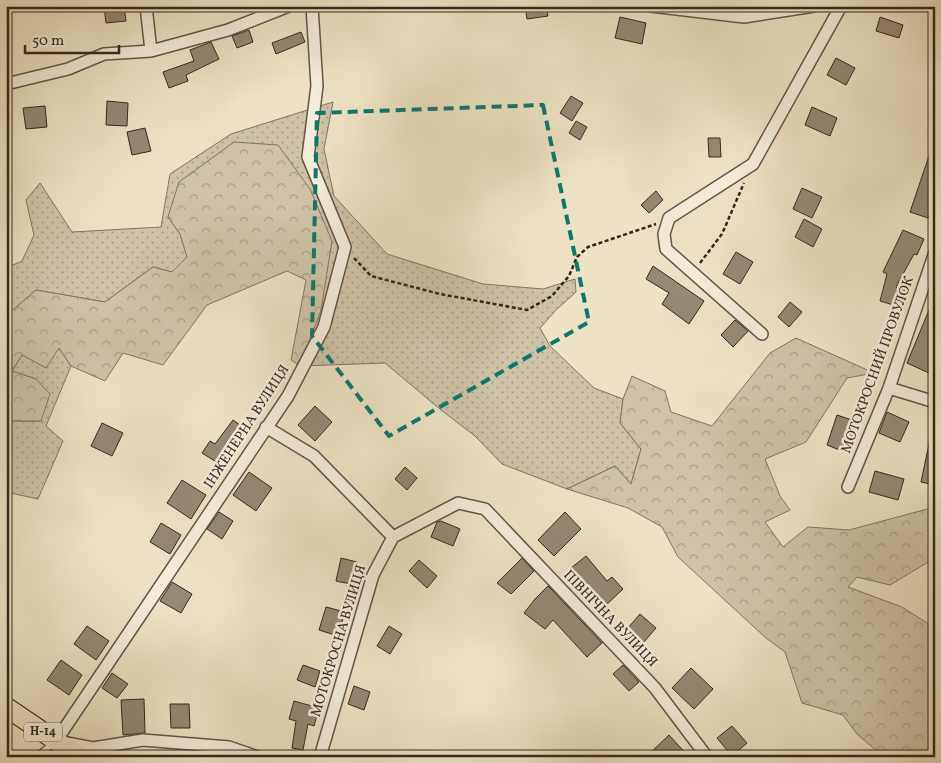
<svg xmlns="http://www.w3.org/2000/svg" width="941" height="763" viewBox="0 0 941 763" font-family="Vollkorn,serif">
<defs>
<pattern id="grass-dots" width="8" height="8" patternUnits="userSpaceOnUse" patternTransform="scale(1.25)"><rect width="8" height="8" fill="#cec3a7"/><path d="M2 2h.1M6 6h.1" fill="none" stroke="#a89e87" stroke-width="1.8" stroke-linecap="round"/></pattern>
<pattern id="forest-crowns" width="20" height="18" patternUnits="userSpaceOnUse" patternTransform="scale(1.25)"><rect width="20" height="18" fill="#cec3a7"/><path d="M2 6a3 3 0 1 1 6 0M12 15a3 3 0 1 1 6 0" fill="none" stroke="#a89e87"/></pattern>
</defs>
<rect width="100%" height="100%" fill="#ede3c4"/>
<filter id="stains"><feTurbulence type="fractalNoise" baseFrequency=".004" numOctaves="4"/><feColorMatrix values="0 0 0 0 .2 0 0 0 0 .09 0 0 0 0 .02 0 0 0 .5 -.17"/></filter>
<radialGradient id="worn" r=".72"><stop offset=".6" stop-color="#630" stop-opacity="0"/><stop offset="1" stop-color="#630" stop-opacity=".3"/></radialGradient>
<path fill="url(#grass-dots)" stroke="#817662" d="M333,102L324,149L334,196L387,254L483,284L543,289L575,279L576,292L556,310L540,328L550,346L594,388L623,399L620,423L641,449L631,484L615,466L567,489L502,464L475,436L441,410L385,363L300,366L332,241L168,217L180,234L187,257L172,272L153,267L105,302L36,290L6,316V268L22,261L34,235L26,200L40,183L72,232L161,227L170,174L231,134Z
M59,348L71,366L46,426L63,441L38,499L6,492V421H41L36,379L12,371L22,355Z"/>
<path fill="url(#forest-crowns)" stroke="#817662" d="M234,142L278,145L310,189L332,241L321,310L300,366L291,360L306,280L287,271L207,305L163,365L123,353L105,381L71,366L59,348L46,368L22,355L12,371L36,379L50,394L41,421H6V316L36,290L105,302L153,267L172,272L187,257L180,234L168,217L179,182Z
M796,338L874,373L847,378L806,442L765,459L780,496L790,510L765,522L783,547L808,527L849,530L935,507V558L890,585L857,577L848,587L902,607L935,628V757H884L857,734L843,715L802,703L785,652L766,638L678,557L662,527L628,508L567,489L615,466L631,484L641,449L620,423L623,399L632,376L665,391L671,412L712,426L770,353Z"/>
<path fill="#948973" stroke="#34281c" d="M104,6H124L126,21L106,23Z
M525,6H546L548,16L527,19Z
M620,17L646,23L642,44L615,38Z
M880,17L903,25L899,38L876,31Z
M249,30L253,42L237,48L232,36Z
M301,32L305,42L276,54L272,43Z
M211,42L219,59L186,75L188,81L169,88L163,72L194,61L190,50Z
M836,58L855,68L846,85L827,75Z
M571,96L583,103L572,121L560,113Z
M107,101L128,103L127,126L106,125Z
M45,106L47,127L26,129L23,108Z
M812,107L837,118L830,136L805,125Z
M576,121L587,127L580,140L569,133Z
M145,128L151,151L132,155L127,132Z
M708,138H720L721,157H709Z
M933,144H935V200L928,218L910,212Z
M802,188L822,197L812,218L793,209Z
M656,191L663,200L649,213L641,205Z
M804,219L822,229L813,247L795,237Z
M903,230L924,239L917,255L914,254L896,287L905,290L900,307L880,301L887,274L883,272Z
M736,252L753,262L740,284L723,274Z
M653,266L704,301L689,324L662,304L669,293L646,279Z
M934,298L935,361L929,373L907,363Z
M790,302L802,312L789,327L778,317Z
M735,320L748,331L733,347L721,335Z
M315,406L332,422L315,441L298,425Z
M887,412L909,422L900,442L879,433Z
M837,415L858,422L847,453L827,445Z
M233,420L247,430L223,466L202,453L210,441L215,444Z
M102,423L123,433L112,456L91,446Z
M930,439L935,440V485L921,482Z
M405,467L417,478L407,490L395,479Z
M875,471L904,479L898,500L869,492Z
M249,472L272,488L256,511L233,495Z
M182,480L206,495L191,519L167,503Z
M219,512L233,521L222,539L207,529Z
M565,512L581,529L554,556L538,540Z
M441,521L460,529L453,546L431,537L437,522Z
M161,523L181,535L170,554L150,542Z
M586,556L607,581L612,577L623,589L604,607L571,568Z
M341,558L357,562L351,584L336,581Z
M522,558L534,571L511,594L497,583Z
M419,560L437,576L427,588L409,571Z
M172,582L192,594L181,613L160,601Z
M548,586L602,643L587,657L553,620L545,629L524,613L535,599Z
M326,607L345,612L338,636L319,630Z
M640,614L656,628L643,643L627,629Z
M87,626L109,641L96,660L74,644Z
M389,626L402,634L390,654L377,646Z
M61,660L82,675L69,695L47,680Z
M303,665L320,671L315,687L297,680Z
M623,665L639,682L629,691L613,674Z
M691,668L713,689L694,709L672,688Z
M112,673L128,684L117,698L102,688Z
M354,686L370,692L364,710L348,704Z
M144,699L145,733L123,735L121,700Z
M294,701L319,708L314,726L308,724L303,750L292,748L296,721L289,719Z
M170,704H189L190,728H171Z
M732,726L747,743L732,756L717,738Z
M669,735L689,757H646Z"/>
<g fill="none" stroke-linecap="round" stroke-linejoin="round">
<defs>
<path id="lane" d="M36,757L54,743"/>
<path id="street" d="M146,6L151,51
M651,6L744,17L814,6
M6,84L68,69L104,54L151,51L228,30L289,6
M762,334L666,249L664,234L669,218L753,164L841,6
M889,388L935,402
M266,427L314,456L393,537L458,503L485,509L655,688L707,757
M848,487L889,388L935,252
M258,757L229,747L143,740L93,748L56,741L288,396L324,327L345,247L308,157L317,86L312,6
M320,757L373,575L393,537"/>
<path id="primary" d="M6,707L80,757"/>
</defs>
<use href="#lane" stroke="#625746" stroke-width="8"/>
<use href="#street" stroke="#625746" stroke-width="14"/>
<use href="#primary" stroke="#34281c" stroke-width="21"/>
<path stroke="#34281c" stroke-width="2.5" stroke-dasharray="4 2.5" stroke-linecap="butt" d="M354,258L371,276L440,294L527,310L552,296L569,276L577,257L588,247L656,224
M700,263L722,234L744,183"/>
<use href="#lane" stroke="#f3edd9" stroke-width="5.5"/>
<use href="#street" stroke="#f3edd9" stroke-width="11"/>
<use href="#primary" stroke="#ede3c4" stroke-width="19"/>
</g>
<path fill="none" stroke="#0f766e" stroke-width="4" stroke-dasharray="10 6" stroke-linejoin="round" d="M543,105L589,322L389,436L312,336L317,113Z"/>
<g text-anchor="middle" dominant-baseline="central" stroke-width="5" stroke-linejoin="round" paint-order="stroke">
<rect fill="#f3edd9" stroke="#6d6355" stroke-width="1" x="24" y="722.5" width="38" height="19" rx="4"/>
<g font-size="12" font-weight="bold" fill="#34281c">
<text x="43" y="732">Н-14</text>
</g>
<g font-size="14" fill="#34281c" stroke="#f3edd9">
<text transform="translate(878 365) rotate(-70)">МОТОКРОСНИЙ ПРОВУЛОК</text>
<text transform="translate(247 427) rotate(-57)">ІНЖЕНЕРНА ВУЛИЦЯ</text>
<text transform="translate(610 619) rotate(46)">ПІВНІЧНА ВУЛИЦЯ</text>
<text transform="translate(339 641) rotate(-73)">МОТОКРОСНА ВУЛИЦЯ</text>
</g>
</g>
<rect width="941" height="763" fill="none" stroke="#ede3c4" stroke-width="25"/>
<rect x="8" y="8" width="926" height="748" fill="none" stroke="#34281c" stroke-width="2.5"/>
<rect x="12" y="12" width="916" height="738" fill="none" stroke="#34281c"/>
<path d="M25 45v8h94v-8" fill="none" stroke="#34281c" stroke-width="2.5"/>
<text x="32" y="45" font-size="15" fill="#34281c" stroke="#f3edd9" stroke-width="4" paint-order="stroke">50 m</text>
<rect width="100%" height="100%" filter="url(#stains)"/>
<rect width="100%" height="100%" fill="url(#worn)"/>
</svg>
